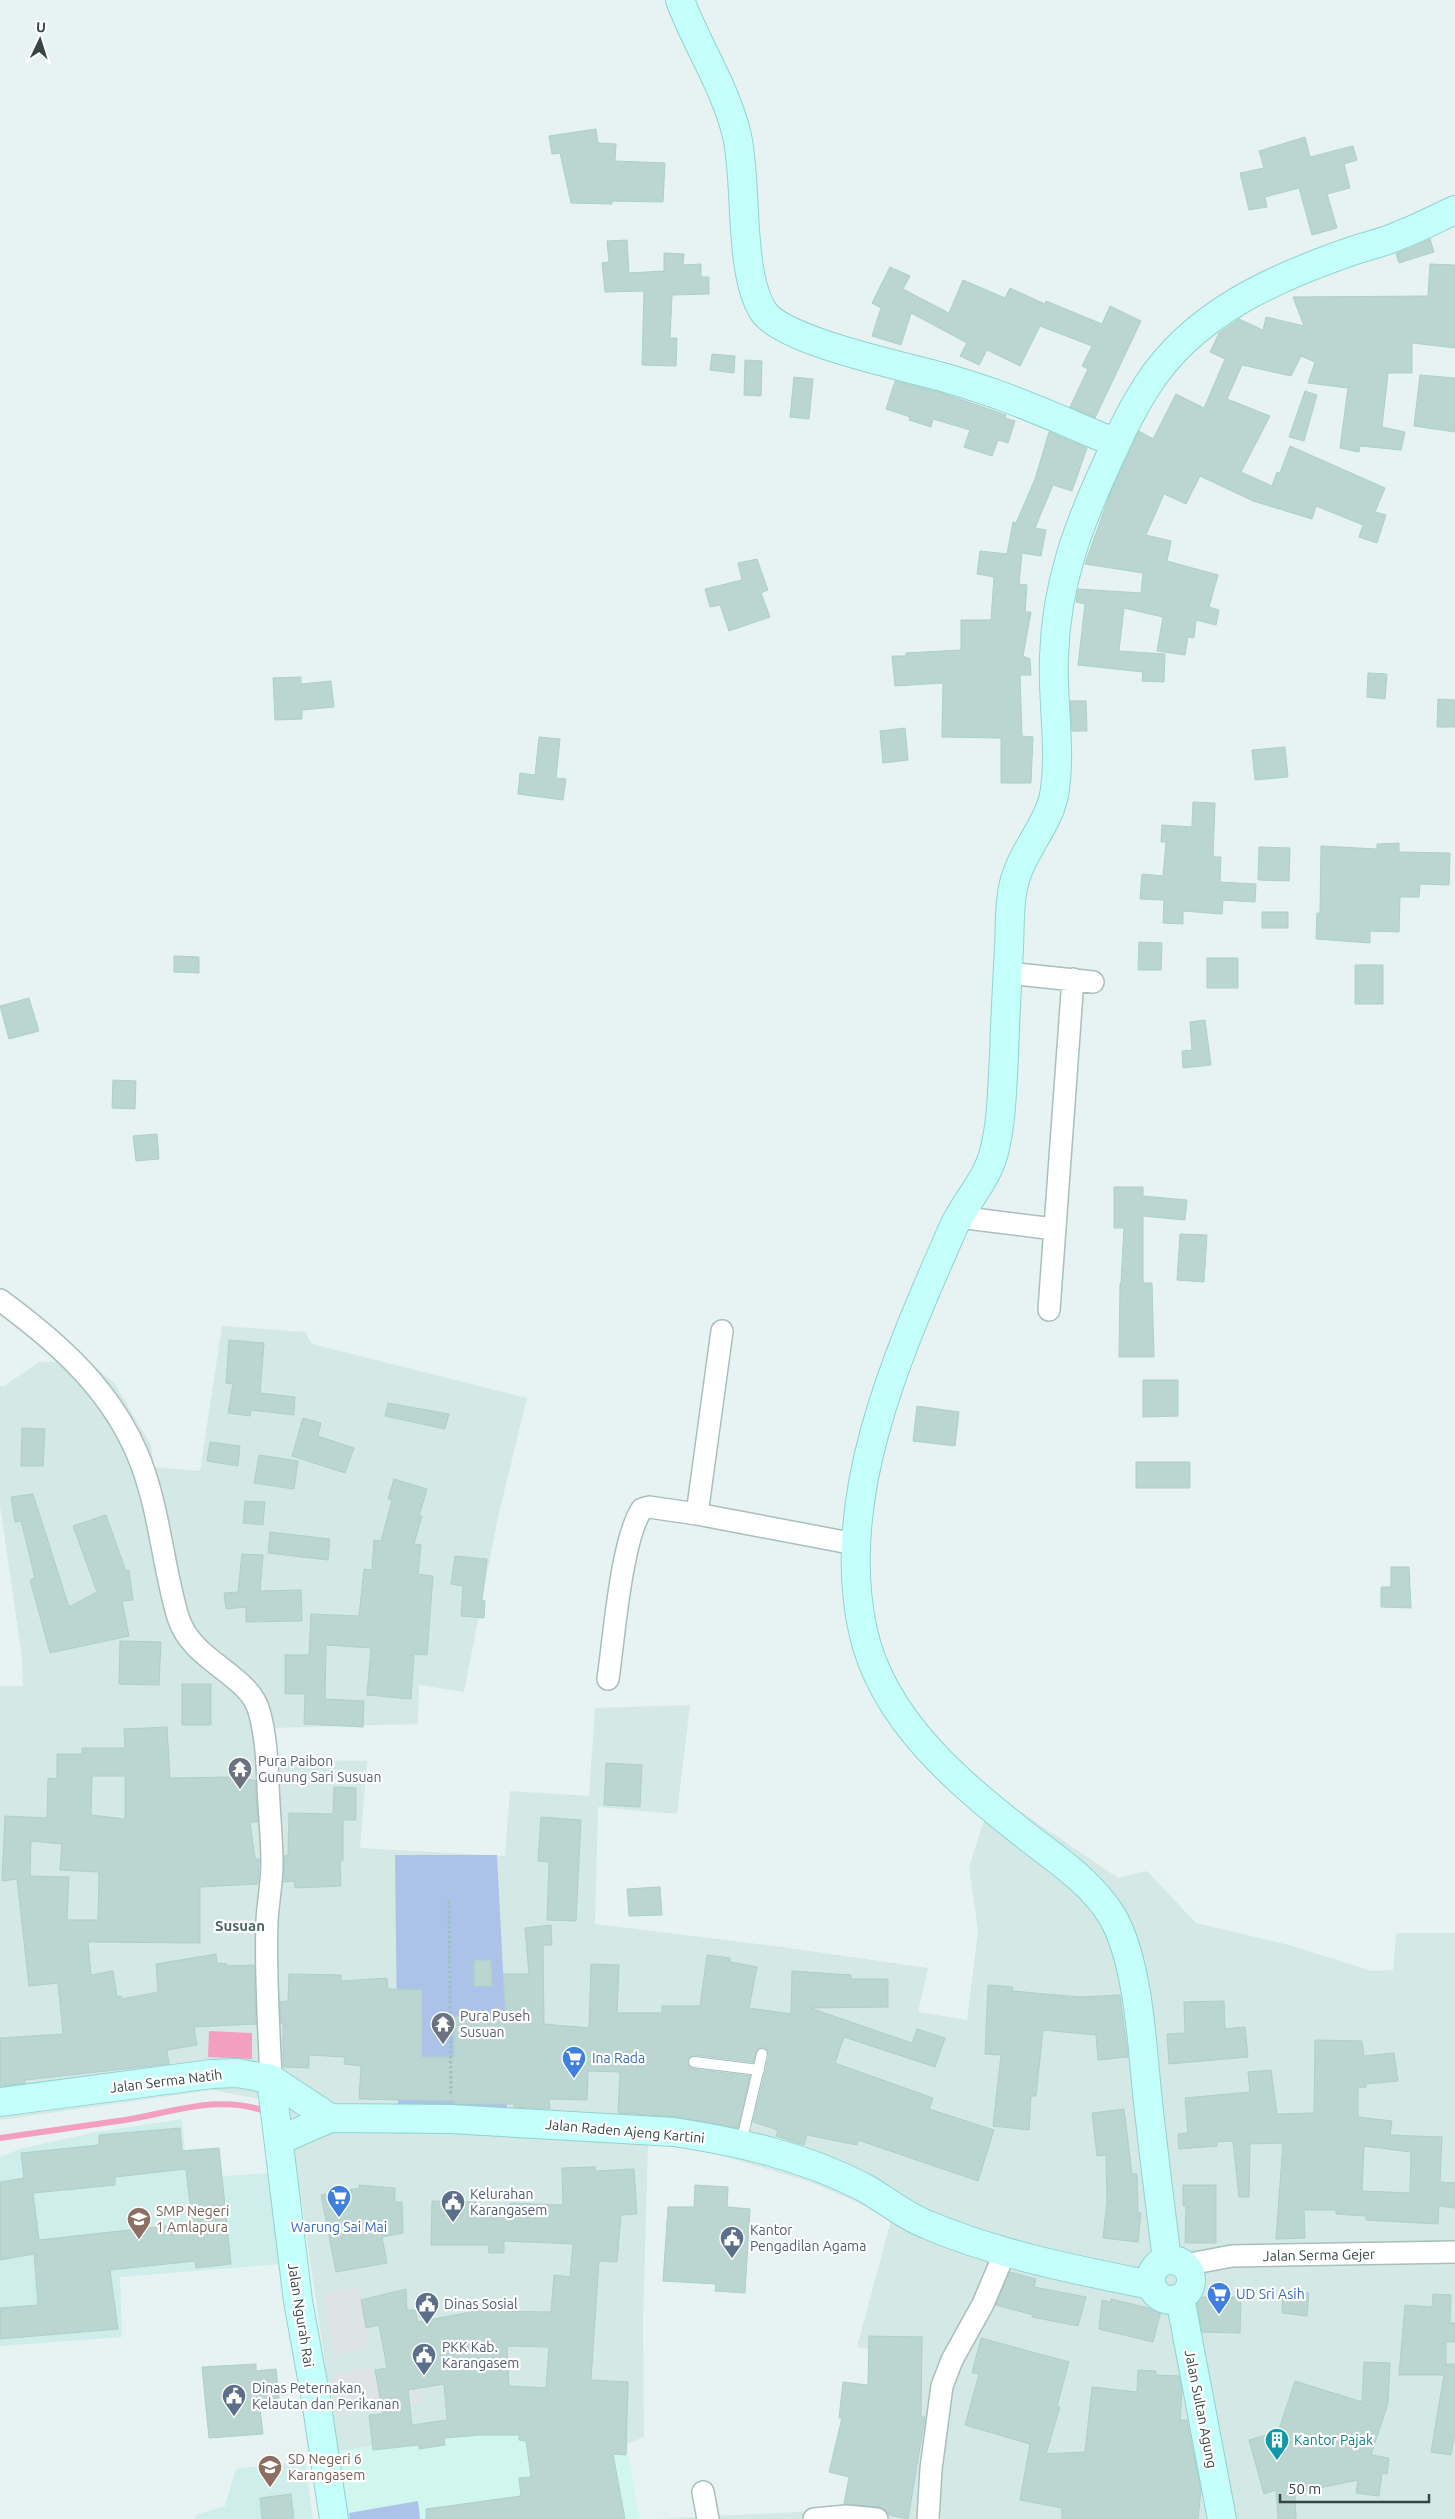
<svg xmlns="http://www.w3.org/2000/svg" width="1455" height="2519" viewBox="0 0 1455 2519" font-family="Ubuntu,sans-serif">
<rect width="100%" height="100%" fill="#e6f3f2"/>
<path fill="#d4e8e5" d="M222,1326L305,1332L312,1344L527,1398L498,1517L464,1692L419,1685L418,1724L271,1728L277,1759L367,1761L360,1848L505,1856L510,1791L589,1796L595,1708L690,1705L677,1814L598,1807L595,1924L775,1946L928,1968L918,2012L967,2020L978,1931L969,1867L993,1793L1118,1878L1147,1871L1196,1923L1289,1945L1372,1971L1393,1970L1396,1933H1455V2519H655L855,2509L880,2351L857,2347L892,2217L808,2181L682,2144L648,2143L643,2322L644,2437L627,2444L588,2442L477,2431L338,2451L287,2104L212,2090L0,2120V1686H23L22,1657L0,1506V1386H4L39,1362H90L115,1384L151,1445L154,1467L200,1471Z"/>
<path fill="#d0f6ee" d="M477,2431L588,2442L627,2444L639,2519H346L338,2451Z"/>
<path fill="#cfedeb" d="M182,2119L185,2150L219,2148L222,2176L271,2173L280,2264L120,2277L122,2337L0,2346V2157L20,2149L91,2133Z
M305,2460L313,2519H195L196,2515L225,2506L236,2469Z"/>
<path fill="#adc2e9" d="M395,1855H497L505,2009L507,2112H398Z
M418,2501L420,2519H350L349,2513Z"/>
<path fill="#dee4e3" d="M359,2287L369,2348L333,2356L324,2294Z
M373,2366L375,2386L417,2379L423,2402L338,2415L331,2375Z"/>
<path fill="#f3a0c0" d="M209,2031L252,2033V2059L208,2057Z"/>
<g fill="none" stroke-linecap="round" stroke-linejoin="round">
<path stroke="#f3a0c0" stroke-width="6" d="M0,2138C42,2132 83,2126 125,2120C170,2113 219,2094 264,2111"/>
</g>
<path fill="#bbd5d0" stroke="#aed0ca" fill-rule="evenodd" d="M596,129L598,143L616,144L615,161L665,163L663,202L612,201V204L571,203L560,153L552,154L549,136Z
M1305,137L1310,157L1353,146L1357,160L1344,164L1350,188L1327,194L1337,228L1312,235L1299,188L1265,197L1267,207L1249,210L1240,173L1264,168L1259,151Z
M1430,239L1434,252L1399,263L1396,254Z
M627,240L629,273L664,271V253L684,254L683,265L701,264V277H709V294L672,295L670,338H677L676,366L642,365L644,291L605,292L602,263L609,262L607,241Z
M1430,264L1455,265V348L1412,343V373H1388L1382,427L1405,432L1401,450L1360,446L1359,452L1340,448L1348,388L1308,383L1315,362L1301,356L1291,376L1242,365L1227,399L1270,416L1241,472L1272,486L1277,472L1280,473L1290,446L1385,488L1375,512L1386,515L1377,543L1359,537L1363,525L1316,506L1312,519L1253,501L1200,476L1186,504L1164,494L1146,535L1171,541L1167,561L1218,575L1209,607L1219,610L1216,625L1196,620L1194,638L1188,637L1185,655L1157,651L1163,617L1124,608L1119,651L1165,654L1164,682L1142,681L1143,672L1078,665L1085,604L1076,602L1078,589L1141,593L1143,573L1085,564L1111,491L1139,431L1153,439L1176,394L1204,408L1225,359L1210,352L1219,333L1239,319L1263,330L1266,317L1304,326L1293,297L1428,296Z
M890,267L910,276L903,289L949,313L963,280L1005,298L1010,288L1045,304L1046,301L1102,324L1110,306L1141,321L1095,418L1070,407L1088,369L1082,366L1092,346L1040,326L1020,366L987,350L979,365L960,356L967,343L911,313L901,345L872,336L881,308L872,303Z
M712,354L735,356L734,373L710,370Z
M745,360L762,361L761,396L744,395Z
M1420,375L1455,378V432L1414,426Z
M794,377L813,379L809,419L790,417Z
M895,381L942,393L1006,415L1005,418L1015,421L1008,443L998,440L992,456L964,447L970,430L933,419L931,427L909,420L910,417L886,409Z
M1305,391L1317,395L1304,441L1289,437Z
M1049,432L1087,448L1072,491L1053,485L1035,528L1046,530L1041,556L1022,553L1019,584L1027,585L1025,612H1031L1023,656L1030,659L1031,675H1020L1022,736L1033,737L1031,783H1001V738L942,737L943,683L895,686L892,656H906V653L961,650V620H991L994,577L977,574L980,551L1007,554L1013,522L1016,523L1035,479Z
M757,559L768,590L761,593L770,617L729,631L720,605L710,607L705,589L742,580L738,563Z
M1368,673L1387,674L1385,699L1367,697Z
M301,677V684L331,681L334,707L302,710V719L275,720L273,678Z
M1438,699L1455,700V727H1437Z
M1070,701H1086L1087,731H1072Z
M905,728L908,760L883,763L880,731Z
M539,737L560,739L556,778L566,779L563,800L518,794L520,773L535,775Z
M1285,747L1288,777L1255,780L1252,750Z
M1193,802L1215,803L1213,857H1221L1220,882L1256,884L1255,902L1223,900L1222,914L1183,911V924L1163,923L1164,900L1140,899L1142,874L1163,876L1166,842H1161L1162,825L1192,827Z
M1399,843V852L1450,853L1449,885L1420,884L1419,897H1400L1399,932L1370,931V943L1316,939L1317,913H1320L1321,846L1377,849V844Z
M1259,847L1290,848L1289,881L1258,880Z
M1262,912H1288V928H1262Z
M1139,942L1162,943L1161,970H1138Z
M174,956L199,957V973L174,972Z
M1207,958H1238V988H1207Z
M1355,965H1383V1004H1355Z
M29,998L39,1031L9,1039L0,1006Z
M1205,1020L1211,1065L1183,1068L1182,1051L1192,1050L1190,1022Z
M113,1080L136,1081L135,1109L112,1108Z
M157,1134L159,1159L136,1161L133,1136Z
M1114,1187H1143V1196L1187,1200L1185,1220L1143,1216V1283H1152L1154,1357H1119L1120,1283H1121L1124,1228H1114Z
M1180,1234L1207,1235L1204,1282L1177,1280Z
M229,1340L264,1343L260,1393L295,1397L294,1415L251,1410L250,1416L228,1413L233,1384L226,1383Z
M1143,1380H1178V1416L1143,1417Z
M388,1403L449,1414L445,1429L385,1416Z
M917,1406L959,1412L955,1446L913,1441Z
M303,1418L321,1423L318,1436L354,1448L345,1473L292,1456Z
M22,1428L45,1429L43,1466H21Z
M210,1442L240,1446L238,1466L207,1461Z
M259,1455L298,1461L294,1489L254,1483Z
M1136,1462H1190V1488H1136Z
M394,1479L427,1489L419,1516H422L414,1544L421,1545L418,1574L433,1576L427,1655L414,1654L411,1699L367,1695L371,1648L326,1645L325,1699L364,1701L363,1727L304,1724L305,1694H285V1655H309L311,1614L359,1616L364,1569L372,1570L374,1540L381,1541L392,1500L388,1499Z
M33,1494L69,1607L97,1592L73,1526L106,1515L126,1571L129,1570L133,1600L122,1601L129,1636L50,1653L30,1580L35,1578L21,1521L15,1522L11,1497Z
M245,1501L265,1502L263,1525L243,1523Z
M270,1532L330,1539L328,1560L268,1553Z
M242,1554L263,1555L260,1591L301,1590L302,1621L246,1622V1607L226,1609L224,1593L238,1592Z
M455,1556L487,1559L482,1600L485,1601L484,1618L461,1616L463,1586L451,1584Z
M1391,1567H1409L1411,1608L1381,1607V1587H1391Z
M120,1641L161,1642L159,1685L119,1684Z
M182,1684H211V1725H182Z
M167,1727L170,1778L233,1777V1779L255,1780L258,1822H250L255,1859H259L258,1884L200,1887V1943L88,1942L91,1975L113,1971L117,1997L121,1996L122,1999L158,1992L156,1964L216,1954L217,1963L227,1964V1966L254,1965L256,2024L194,2027L197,2045L167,2050L169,2064L25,2080V2083L0,2086V2038L63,2034L58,1983L29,1986L17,1879L2,1881L5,1816L47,1818L48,1778L57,1779V1754H82V1748H125L124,1729ZM92,1776H125V1819L91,1815ZM31,1841L62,1844L60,1870L99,1872L98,1920H67L69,1877L30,1876Z
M606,1763L642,1765L640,1807L604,1805Z
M334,1787L356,1788V1820H343V1861H340L341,1886L295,1888L294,1881L284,1882V1856L288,1855L289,1813L333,1814Z
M541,1817L581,1820L576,1921L547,1920L549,1862L538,1861Z
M660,1887L662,1915L629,1916L627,1889Z
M551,1925L552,1945H543L544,2024L589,2028L591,1964L619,1965L617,2013H662V2006H700L707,1955L730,1958V1962L757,1967L749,2008L791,2014L792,1971L851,1975V1979H888V2007L810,2008L912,2043L917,2029L945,2038L935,2067L844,2037L835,2063L933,2098L929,2109L994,2130L978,2181L858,2140L857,2145L807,2135L804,2145L776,2136L778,2130L753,2122L769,2056L767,2049L763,2047L757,2050L753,2062L695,2055L687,2061L688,2065L693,2069L750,2076L738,2128L676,2117L618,2113L620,2072L588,2071L587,2100L549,2099L550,2109L514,2107V2104H455V2101L359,2099L361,2066L344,2064L345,2057L309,2055V2068L283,2067V2023H281L280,2002L288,2001L289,1974L341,1975V1981L387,1978L388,1989L422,1990V2057H454V2017H506L503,1974H529L525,1928Z
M474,1960H491L492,1986H474Z
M988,1985L1013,1987L1012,1991L1080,1997L1120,1995L1128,2057L1098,2060L1096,2035L1043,2030L1036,2096H1031L1029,2130L993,2126L1001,2055L985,2054Z
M1224,2001L1225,2029L1245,2027L1248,2057L1169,2064L1167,2034L1185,2033L1184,2002Z
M1315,2040L1362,2041L1364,2056L1394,2053L1398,2081L1366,2084V2087L1358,2088V2117L1392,2121L1390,2135L1442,2137L1440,2182L1455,2183V2208L1439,2206L1438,2224L1366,2220V2216L1336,2214V2210H1304L1305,2238L1276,2239L1283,2143L1250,2144L1249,2197H1239L1233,2141L1217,2142V2146L1179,2149L1178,2134L1188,2133L1185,2098L1250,2092L1248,2072L1271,2070L1277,2114L1314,2113ZM1364,2146L1411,2152L1410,2193L1362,2191Z
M1124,2109L1132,2174H1137L1138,2212L1141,2213L1138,2242L1103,2238L1107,2201L1106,2155L1097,2156L1092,2113Z
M180,2128L182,2151L219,2148L231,2264L196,2268L195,2261L110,2270L118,2329L0,2339V2308L38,2305L34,2254L0,2260V2182L24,2178L21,2153L99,2145V2135ZM186,2169L192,2223L39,2240L33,2193L115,2185V2177Z
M595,2167V2171L634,2169L637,2214L621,2215L617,2262L599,2261L591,2380L628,2382L626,2455L613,2454L625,2519H426V2509L521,2496L519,2478L531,2477L526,2441L519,2440V2435H480L444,2438L445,2445L419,2449V2445L373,2450L369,2415L383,2414L375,2370L387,2368L379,2325L366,2328L361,2300L406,2289L407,2310H415L418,2322L476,2311L551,2312L554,2275L570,2277L573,2244L504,2241V2253H489L488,2245H431L432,2201L476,2202L475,2209L510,2210V2203L563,2205L562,2168ZM507,2346L549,2347L546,2388L509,2386ZM444,2384L447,2420L412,2425L408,2390Z
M359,2185L395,2188V2202H402L403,2233L382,2237L387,2263L336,2272L321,2195L360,2188Z
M695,2185L728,2187L727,2207L750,2209L745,2293L715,2291L716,2284L663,2281L668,2207H694Z
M1183,2185H1216V2243H1185L1186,2206H1183Z
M1010,2272L1036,2279L1034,2287L1086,2297L1078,2326L1032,2317L1033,2315L996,2305Z
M1283,2290L1309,2293L1307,2316L1282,2313Z
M1433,2294L1451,2295L1450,2323H1455V2342H1446V2367V2364H1455V2433L1451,2455L1431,2452L1444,2375H1399L1405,2305L1432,2307Z
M1196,2297H1241L1240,2333L1202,2332Z
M1111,2299L1161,2311L1153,2342L1099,2329L1102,2300L1111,2302Z
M869,2336L922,2337L921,2417H925L908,2519L889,2515L885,2509L879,2507L844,2504L849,2477L829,2472L842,2418H839L843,2382L868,2385Z
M981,2338L1069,2362L1057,2406L1060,2407L1046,2454L1085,2452L1092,2387L1137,2392L1138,2370L1156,2371V2375L1179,2376L1182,2391L1180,2420H1187L1201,2490L1198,2519H1062V2508L1020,2500L1030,2444L965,2425L979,2374L972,2373Z
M1364,2362L1390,2363L1388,2403L1371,2455L1389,2458L1387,2474L1382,2473L1379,2496L1356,2493L1358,2480L1295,2493L1296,2519H1278L1276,2490L1264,2494L1249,2440L1278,2432L1295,2381L1362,2402Z
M256,2364V2371L276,2369L279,2398L259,2400L263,2434L209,2438L202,2367Z
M291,2494L294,2519H262L260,2498Z"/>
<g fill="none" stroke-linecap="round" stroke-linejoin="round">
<defs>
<path id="lane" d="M694,2062L759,2070
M741,2143L762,2054"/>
<path id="street" d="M1008,973L1093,982
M958,1217L1054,1229
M0,1300C60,1344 114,1392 141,1463C160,1513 163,1567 178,1617C191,1661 249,1674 259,1711C266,1735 267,1761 268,1785C269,1812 272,1838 272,1864C272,1883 268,1902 267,1921C265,1973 269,2027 271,2079
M1049,1310L1073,979
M697,1514L722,1331
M608,1679C614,1639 621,1540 642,1509L649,1507L697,1514L855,1544
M1184,2265L1232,2256L1455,2252
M703,2492L708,2519
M814,2519L846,2516L877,2519
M928,2519L931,2469L942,2386L952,2360L983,2304L1005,2252"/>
<path id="secondary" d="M680,0C697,46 726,88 737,136C748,185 738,270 763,311C783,342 908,367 946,378C966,384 985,390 1004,397C1042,411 1079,428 1116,443
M271,2079L330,2118
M0,2102L211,2074L237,2073L271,2079L298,2301L316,2400L334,2519
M280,2140L330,2118L450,2119L674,2132C739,2142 803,2156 863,2187C885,2199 904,2216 928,2225C999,2255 1076,2270 1151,2285
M1167,2260C1160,2204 1153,2149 1147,2093C1142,2042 1138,1960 1112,1916C1093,1885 1063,1864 1034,1842C964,1787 883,1723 863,1631C833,1495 900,1349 954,1226C966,1201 987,1180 994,1152C1002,1121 1002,1088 1004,1056C1005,1020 1007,984 1009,948C1010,929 1009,907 1013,888C1020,851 1051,824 1055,789C1061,746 1052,700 1054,657C1056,584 1078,526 1108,461C1119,436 1132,409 1147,386C1193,313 1276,277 1355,250C1370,245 1386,242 1400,235C1419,228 1437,218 1455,210
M1151 2280a20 20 0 1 1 40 0a20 20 0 1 1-40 0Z
M1180,2298L1222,2519"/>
</defs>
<use href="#lane" stroke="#a8bfbc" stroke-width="12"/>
<use href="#street" stroke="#a8bfbc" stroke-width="24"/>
<use href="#secondary" stroke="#92d2ce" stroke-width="30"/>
<path stroke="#99c1bb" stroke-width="3" stroke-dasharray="2.5 2.5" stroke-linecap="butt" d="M449,1901L451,2096"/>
<use href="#lane" stroke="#fff" stroke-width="10"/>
<use href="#street" stroke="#fff" stroke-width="21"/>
<use href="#secondary" stroke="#c4fffc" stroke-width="28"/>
</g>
<defs>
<symbol id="temple-pin" viewBox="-11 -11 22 30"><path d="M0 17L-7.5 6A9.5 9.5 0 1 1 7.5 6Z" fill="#6b7280" stroke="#fff"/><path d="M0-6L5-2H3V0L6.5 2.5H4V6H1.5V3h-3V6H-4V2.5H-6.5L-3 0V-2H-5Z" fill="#fff"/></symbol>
<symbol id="supermarket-pin" viewBox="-11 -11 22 30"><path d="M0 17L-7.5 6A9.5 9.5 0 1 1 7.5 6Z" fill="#3f7fe0" stroke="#fff"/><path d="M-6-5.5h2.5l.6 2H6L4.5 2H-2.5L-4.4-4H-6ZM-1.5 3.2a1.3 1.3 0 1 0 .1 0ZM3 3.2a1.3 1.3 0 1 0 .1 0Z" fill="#fff"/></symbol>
<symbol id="civic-pin" viewBox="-11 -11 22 30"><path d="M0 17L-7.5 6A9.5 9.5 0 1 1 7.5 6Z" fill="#5c6f8a" stroke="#fff"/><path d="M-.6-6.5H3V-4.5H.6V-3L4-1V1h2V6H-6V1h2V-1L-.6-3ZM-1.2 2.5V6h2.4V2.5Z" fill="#fff"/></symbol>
<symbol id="school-pin" viewBox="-11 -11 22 30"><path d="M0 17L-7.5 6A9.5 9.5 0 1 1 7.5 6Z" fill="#8d6e63" stroke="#fff"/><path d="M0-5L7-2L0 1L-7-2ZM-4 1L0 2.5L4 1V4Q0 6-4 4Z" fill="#fff"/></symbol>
<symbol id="building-pin" viewBox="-11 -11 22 30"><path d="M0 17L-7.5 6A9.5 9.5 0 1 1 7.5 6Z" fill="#0f9aa8" stroke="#fff"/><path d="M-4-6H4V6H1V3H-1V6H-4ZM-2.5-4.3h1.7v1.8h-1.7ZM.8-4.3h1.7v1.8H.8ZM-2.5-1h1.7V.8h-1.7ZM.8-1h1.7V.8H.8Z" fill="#fff"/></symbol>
</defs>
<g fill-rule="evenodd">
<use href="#temple-pin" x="226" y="1755" width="28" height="38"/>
<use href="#temple-pin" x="429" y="2010" width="28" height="38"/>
<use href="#supermarket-pin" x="560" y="2044" width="28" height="38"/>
<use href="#supermarket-pin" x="325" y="2183" width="28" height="38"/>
<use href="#civic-pin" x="439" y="2188" width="28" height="38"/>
<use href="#school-pin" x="125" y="2205" width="28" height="38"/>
<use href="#civic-pin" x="718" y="2224" width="28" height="38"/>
<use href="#supermarket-pin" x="1205" y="2280" width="28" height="38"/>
<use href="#civic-pin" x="413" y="2290" width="28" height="38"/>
<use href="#civic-pin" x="410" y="2341" width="28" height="38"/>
<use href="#civic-pin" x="220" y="2382" width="28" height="38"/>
<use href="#building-pin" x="1263" y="2426" width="28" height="38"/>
<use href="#school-pin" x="256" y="2453" width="28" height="38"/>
</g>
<g text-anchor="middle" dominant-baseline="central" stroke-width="4.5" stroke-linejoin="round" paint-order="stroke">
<g font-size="14" fill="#5b616d" stroke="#fff" text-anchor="start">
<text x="258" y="1761">Pura Paibon<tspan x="258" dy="16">Gunung Sari Susuan</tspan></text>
<text x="460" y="2016">Pura Puseh<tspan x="460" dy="16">Susuan</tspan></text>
</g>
<g font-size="14" fill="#366cbe" stroke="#fff" text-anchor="start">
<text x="592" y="2058">Ina Rada</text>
<text x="339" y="2227" text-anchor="middle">Warung Sai Mai</text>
<text x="1236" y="2294">UD Sri Asih</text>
</g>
<g font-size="14" fill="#354643" stroke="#fff">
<text transform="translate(166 2081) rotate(-7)">Jalan Serma Natih</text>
<text transform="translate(625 2131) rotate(5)">Jalan Raden Ajeng Kartini</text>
<text transform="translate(1319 2255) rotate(-1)">Jalan Serma Gejer</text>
<text transform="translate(301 2315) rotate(81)">Jalan Ngurah Rai</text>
<text transform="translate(1201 2409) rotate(79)">Jalan Sultan Agung</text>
</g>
<g font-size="14" fill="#4e5e75" stroke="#fff" text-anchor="start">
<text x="470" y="2194">Kelurahan<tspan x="470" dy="16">Karangasem</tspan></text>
<text x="750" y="2230">Kantor<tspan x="750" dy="16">Pengadilan Agama</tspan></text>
<text x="444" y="2304">Dinas Sosial</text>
<text x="442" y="2347">PKK Kab.<tspan x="442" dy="16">Karangasem</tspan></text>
<text x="252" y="2388">Dinas Peternakan,<tspan x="252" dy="16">Kelautan dan Perikanan</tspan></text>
</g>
<g font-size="14" fill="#785e54" stroke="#fff" text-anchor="start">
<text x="156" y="2211">SMP Negeri<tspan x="156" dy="16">1 Amlapura</tspan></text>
<text x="288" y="2459">SD Negeri 6<tspan x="288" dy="16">Karangasem</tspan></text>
</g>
<g font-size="14" fill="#0d838f" stroke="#fff" text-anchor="start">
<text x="1294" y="2440">Kantor Pajak</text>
</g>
<g font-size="15" font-weight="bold" fill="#4c6963" stroke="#fff">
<text x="240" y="1925">Susuan</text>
</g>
</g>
<g transform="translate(40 40) rotate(4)" stroke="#ffffff" stroke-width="4" paint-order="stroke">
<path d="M0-4L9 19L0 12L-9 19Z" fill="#354643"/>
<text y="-8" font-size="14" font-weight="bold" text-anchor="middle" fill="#354643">U</text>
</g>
<path d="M1280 2494v8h149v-8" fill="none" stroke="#354643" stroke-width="2.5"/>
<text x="1288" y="2494" font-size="15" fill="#354643" stroke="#ffffff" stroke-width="4" paint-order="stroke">50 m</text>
</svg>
